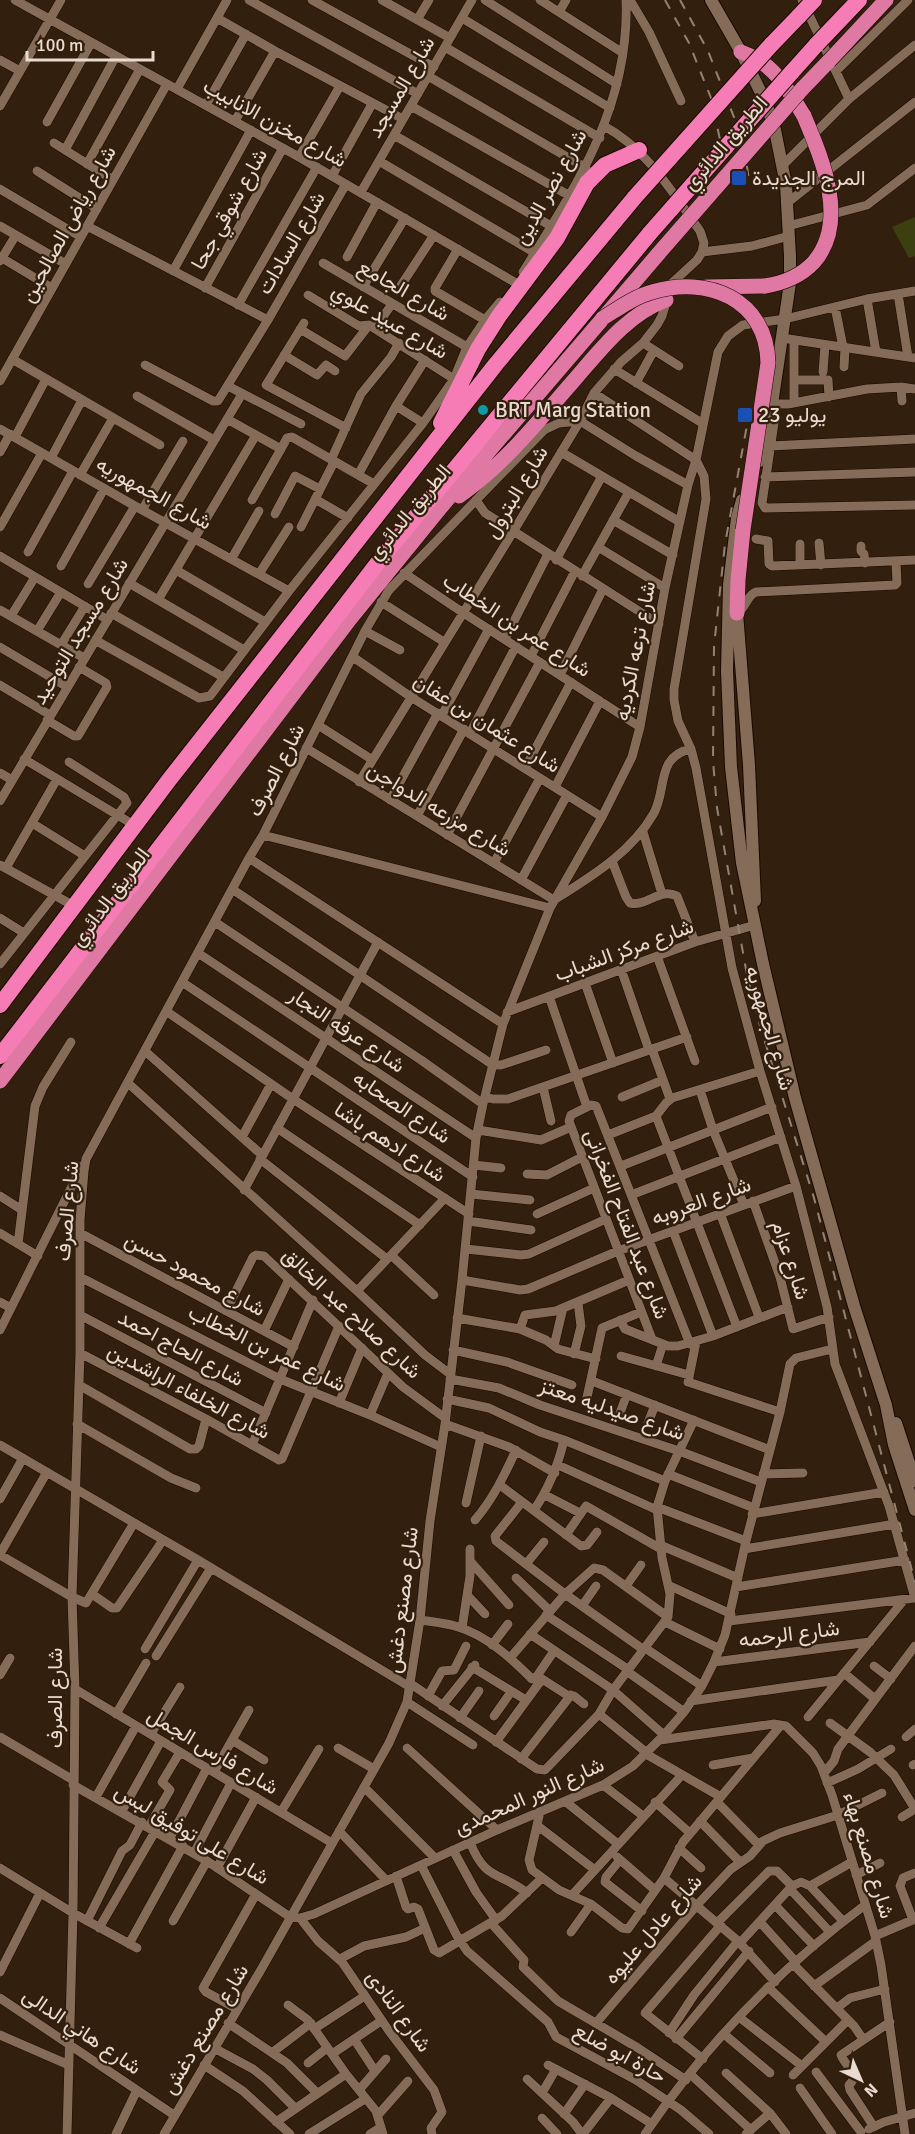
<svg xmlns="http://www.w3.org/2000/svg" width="915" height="2134" viewBox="0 0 915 2134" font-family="Signika,Vazirmatn,sans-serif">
<rect width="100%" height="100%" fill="#331f0d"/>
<path fill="#3c3f10" d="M915,217V256L909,258L892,227Z"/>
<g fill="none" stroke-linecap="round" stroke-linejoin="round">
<defs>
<path id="minor" d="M15,0L299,157L516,283
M249,0L418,94
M312,0L434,67
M382,0L450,38
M485,0L617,84
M540,0L623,53
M630,0L649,32L681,101
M802,0L849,99L915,45
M559,12L566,0
M217,18L275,51L403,119
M462,18L610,108
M417,20L429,0
M445,47L600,138
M0,60L20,71
M837,70L908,0
M428,76L586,168
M177,89L227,0
M206,105L246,34
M0,106L61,0
M411,106L570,196
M235,121L275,51
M47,122L91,43
M394,135L551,226
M54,143L113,180
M65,150L116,56
M299,157L340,86
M379,161L535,253
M87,164L140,69
M783,165L849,99
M37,171L97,209
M332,176L372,104
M0,189L81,237
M361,192L472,0
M787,203L915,102
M0,226L66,264
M87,226L268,320
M788,226L867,205L915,168
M458,249L435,288V291L485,320
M702,252L752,246L789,236
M347,257L377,202
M2,258L52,288
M0,261L16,235
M323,263L467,347
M173,271L251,130
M523,272C576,187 630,105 626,0
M363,287L405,218
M400,287L434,235
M205,288L283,148
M898,294L908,357
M308,295L359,326L369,325L454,379
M867,299L876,352
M238,305L317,167
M835,307L843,347
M304,323L266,385L346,428
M375,328L392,304
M300,329L345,356L369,325
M782,338L915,358
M643,343L679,366
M284,355L317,375L326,365L335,371
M12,359L160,445
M145,365L213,401H218L268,320L346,184
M844,367L845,348
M614,369L702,423
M823,372L825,345
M794,380H828L829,397
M0,381L167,84
M636,383L654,350
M228,386L301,424
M901,387L902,401
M594,393L696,460L704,476L706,499L674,689V700L678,721L691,749L696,768L732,968L760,1071L796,1186L827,1307L835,1364L889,1506L915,1598
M137,396L214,440
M794,403V340
M772,404H788L867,389L901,387L915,389
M396,406L423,423
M227,419L281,449L287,438L292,437L374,484
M774,423L762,503L765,508L915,505
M0,429L135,506L289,591
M15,437L46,379
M770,446L915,439
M0,452L10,434
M561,452L680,522
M51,458L82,400
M331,460L361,394L391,357L399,343
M80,475L113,418
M358,475L396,406L425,360
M765,477L915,472
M315,499L348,518
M252,500L281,449
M476,500L485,513L659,624
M142,510L183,441
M275,514L295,476L320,489
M613,520L673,555
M0,527L42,453
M301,527L334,462
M756,539L768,541L769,564L772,566L915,560
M819,543L821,565
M800,544V565
M861,546V551L864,554L865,563
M598,547L665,588
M28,552L73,471
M0,556L108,620
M232,558L259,511
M556,560L602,476
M61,566L104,489
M176,570L265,622
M404,573L462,612L640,727
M259,574L289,527
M582,576L629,492
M129,583L244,650
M88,584L135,506
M158,600L256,435
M381,602L444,642
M0,610L84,658
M111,613L223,677
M737,613C747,607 746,596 756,592L895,585L897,583L896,562
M11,616L35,577
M37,631L61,592
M365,631L400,650
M505,639L548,554
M95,640L199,698L210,696L289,591L423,423L454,379L467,347L485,320L500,302
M61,645L85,606
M0,647L67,687
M531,656L575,571
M353,657L411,697L602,817
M560,675L603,589
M0,685L50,715
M442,715L489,629
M47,720L74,736H78L107,687L106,683L79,667
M318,725L371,759
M470,733L516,646
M306,748L554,900C592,876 632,852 654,813C667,789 656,756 691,749
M24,759L134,825
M525,768L571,682
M0,773L12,780
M359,782L513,532L580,421L594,393L621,362L643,343L657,325L662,316L672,283L697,260L702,252L704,243L700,231C672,192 647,149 604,126
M555,787L600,701
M390,800L438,713
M0,801L242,394
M417,816L464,729
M32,823L85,856
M643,832L662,894
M263,835L550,908
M447,835L540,662
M249,858L503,1024
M612,861L626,897L630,903C647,907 660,887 677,896L695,942
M494,863L540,778
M0,865L74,906
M6,868L57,779
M521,880L567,795
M232,889L493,1065H501L546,1050
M0,918L24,933
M215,922L421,1060L483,1104
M198,953L476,1138
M657,956L695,1061
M0,964L127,803L124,797L69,762
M621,969L649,1050
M182,982L473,1177
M585,983L613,1063
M549,996L587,1107
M166,1011L293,1099L469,1214
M507,1012L695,942L755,925
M652,1049L670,1099
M145,1051L262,1155
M128,1083L357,1291L425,1355L450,1374
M543,1087L551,1121
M700,1090L713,1130L744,1205
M485,1097L493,1099H508L687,1037
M622,1097L663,1080
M656,1116L737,1327
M277,1128L420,1225
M478,1130L541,1140L571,1127
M608,1135L656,1116L666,1103L672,1098L760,1071
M242,1137L271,1084
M260,1159L387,1259
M474,1165L501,1168
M621,1166L772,1107
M527,1174L547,1175L582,1157
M244,1190L378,942
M471,1194L530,1200
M631,1195L781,1137
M0,1196L22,1210
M753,1201L780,1277L793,1329L829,1317
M720,1213L759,1317
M537,1214L594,1188
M468,1221L531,1230
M673,1231L713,1336
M0,1233L38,1256
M80,1233L294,1347
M18,1244L35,1106L43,1087L71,1042
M466,1249L521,1255L529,1254L606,1219
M391,1255L434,1295
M80,1277L280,1379L370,1415L441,1447
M462,1280L520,1290L528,1289L618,1251L796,1186
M357,1291L445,1198
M0,1302L11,1308
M226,1311L253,1257L256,1255L264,1256L403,1387L445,1418
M80,1315L266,1413
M457,1318L520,1329L546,1340L558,1349L596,1359
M620,1320L625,1329L668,1346H678L713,1336L788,1307
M520,1329L525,1315L556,1311L629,1280
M0,1330L82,1166
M264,1331L289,1279
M652,1339L569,1121L571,1115L591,1105L596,1106L690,1344
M696,1342L688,1382L780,1412
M554,1346L563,1308
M453,1350L507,1362L572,1385
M80,1353L206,1419L279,1460L282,1459L339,1326
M574,1354L581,1326L578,1303
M621,1356L689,1375
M656,1366L663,1344
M450,1379L499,1388L540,1405L679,1451L761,1482
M592,1381L770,1450
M79,1385L190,1449H196L199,1446L206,1419
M447,1399L489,1408L540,1432L564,1440L665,1481
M586,1402L602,1328L641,1312
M339,1403L362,1348
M620,1413L627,1394
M370,1415L388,1373
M648,1423L655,1405
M77,1424L171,1478L196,1488
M445,1424L509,1447L555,1473
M0,1445L198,1560L410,1687
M252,1445L313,1300
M558,1465L657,1510
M668,1474L754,1508
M763,1474L803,1473
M500,1485L581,1546L587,1545L597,1532
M545,1495L580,1513
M0,1499L23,1458
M522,1502L495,1536L496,1541L565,1594L644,1650
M466,1503L481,1436
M657,1507L746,1541
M534,1510C549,1488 558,1466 564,1440
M752,1514L884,1492
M475,1520C493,1499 504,1476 516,1450
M566,1535L586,1506L661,1549
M660,1545L738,1578
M744,1549L895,1524
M0,1554L47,1472
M0,1555L72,1597L86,1603L134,1523
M470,1561L509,1605
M526,1564L544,1542
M516,1578L550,1611
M668,1585L731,1614
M626,1586L641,1565
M736,1587L905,1560
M92,1594L112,1608H117L163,1540
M468,1596L485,1614
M582,1606L596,1586
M546,1615L629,1670
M420,1620C433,1622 446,1623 458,1627C486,1635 512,1659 532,1679L537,1676
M729,1621L915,1598
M665,1622L720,1649
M462,1628L470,1576V1549
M530,1634L613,1690L664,1735
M492,1645L508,1624
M645,1648L702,1686
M145,1649L198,1560
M156,1656L211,1568
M510,1658L565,1594L594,1568L603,1570L668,1617
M714,1662L870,1642
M874,1666L891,1679
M472,1667L526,1700
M628,1672L684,1712
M844,1673L875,1699
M0,1675L10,1658
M537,1676L554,1651
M539,1677L567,1695L574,1696L584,1704
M411,1684L537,1769L545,1770L599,1714L613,1690L668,1617L670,1594L662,1558L657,1507L665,1481L694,1420
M75,1689L332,1843
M428,1696L442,1671L454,1670L466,1646
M691,1701L838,1680
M407,1702L473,1745
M442,1706L475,1665
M116,1714L146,1663
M599,1714L647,1753
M494,1716L511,1692
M808,1717L904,1600
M460,1718L479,1691
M830,1723L870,1752L894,1775L915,1809L902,1817
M151,1734L180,1687
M0,1737L73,1780
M906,1737L915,1729
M232,1740L264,1760
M660,1740L774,1724L786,1726L813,1753L821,1766L832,1795L875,1936L881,1965L905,2134
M496,1742L542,1679
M338,1748L374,1769
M407,1748L497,1830
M646,1754L721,1797
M521,1759L571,1695
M713,1765L753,1758
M913,1765L915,1764
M214,1772L249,1710
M824,1773L834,1761L838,1749L915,1646
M827,1783L858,1769L891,1749
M73,1785L207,1861L290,1917L300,1918L314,1914L497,1830L603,1785L633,1766L664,1735L684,1712L702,1686L714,1662L725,1635L746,1541L780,1412L790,1364L796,1358L832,1349
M603,1785L643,1816
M364,1787L435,1858
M96,1797L136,1726
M566,1802L618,1844
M655,1802L690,1833
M717,1802L759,1845
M122,1811L161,1741
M281,1812L319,1749
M540,1812L529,1860L532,1870L559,1890L591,1904L622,1928L628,1929L664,1878L683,1842L781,1725
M700,1821L740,1862
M149,1826L170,1790L162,1782L180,1752
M538,1826L595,1870
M339,1831L386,1880
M170,1838L207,1768
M470,1842C485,1881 499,1871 527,1893
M679,1848L701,1868
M453,1850L476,1892L496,1920
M194,1853L231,1783
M617,1857L655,1890
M620,1860L606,1877L605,1882L642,1911
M421,1865L457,1936L467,1951L548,2022L556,2037L636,2080L681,2110L709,2134
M0,1868L73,1913L137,1948
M217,1868L256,1797
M856,1875L880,1863
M396,1876L406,1907L408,1909L414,1907L418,1909L434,1950L439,1953L502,1916L542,1878
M664,1878L738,1941L775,1982
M810,1886L852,1862
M790,1889L830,1932
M572,1895L682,1775
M775,1905L814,1946
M300,1918L318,1941L342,1962L389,2031L434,2090L442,2112L431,2128L432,2134
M913,1920L900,1886L903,1878L915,1873
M87,1921L122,1851L130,1845L142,1822
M173,1921L207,1861
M718,1922L769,1871H777L792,1886
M760,1922L796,1962
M491,1923L524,1960L523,1967L558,2001L638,2048L686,2080
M99,1928L156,1830
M571,1932L591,1904
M875,1936L915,1919
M740,1943L792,1886L801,1882L810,1886L843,1921
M129,1944L183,1846
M340,1959L364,1946L406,1937L425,1928
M794,1965L854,2026L863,2039
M0,1972L40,1893
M814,1986L876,1941
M769,1988L826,2042
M0,1998L174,2115
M288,2005L308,2020L346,2074L376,2111L383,2134
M837,2008L850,1998L885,1989
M237,2009L206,1992L203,1988L256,1894
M739,2017L802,2066
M228,2023L287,2063L317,2093
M596,2023L697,1905L731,1869L750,1856L763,1841L780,1833L838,1815L882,1793
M314,2029L360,1999
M669,2033L694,1995L738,1941
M724,2034L770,2073
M0,2035L69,2065
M354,2039L375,2071
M676,2039L749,1951
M214,2048L253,2069L267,2080L295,2108
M273,2052L311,2023
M332,2054L381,2021
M703,2059L645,2013L721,1925
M308,2063L327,2048
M204,2065L243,2091L290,2134
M548,2065L611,2098L652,2124
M816,2072L861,2132
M726,2073L770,2113L786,2134
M690,2074L751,2130
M793,2075L848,2020
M527,2079L573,2122L582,2134
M800,2088L832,2134
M359,2090L386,2059
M542,2093L556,2069
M564,2114L585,2084
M378,2115L408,2081
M542,2118L557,2134
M276,2122L346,2074
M874,2127L850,2090L849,2085C861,2075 845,2066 841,2055L890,2022
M869,2129L884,2122L915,2113
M67,2134L73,1913L75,1689L72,1597L80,1353V1220L84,1171L86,1159L249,858L263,835L365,631L389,590L544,430L559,423L580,421L636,456L688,485
M116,2134L137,2090
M164,2134L262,1968L389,1743L407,1702L420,1620L430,1521L445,1424L462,1280L476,1138L483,1104L503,1024L550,908L602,817L632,757L640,727L665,588L688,485L696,460L718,352L728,336L743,325L785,319L867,299L915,291
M309,2134L365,2099
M370,2134L381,2127
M583,2134L611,2098
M645,2134C704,2047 780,1968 865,1905
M746,2134L770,2113"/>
<path id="secondary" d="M711,0L741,52L766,103L775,130L786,185L790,256V283L772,404L765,439L758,462
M742,500L737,518L729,585L727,671L731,767L742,863L763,964L795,1098L854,1306L886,1405L894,1445L915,1510
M729,612L737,613L749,765L755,901
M896,1423L915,1481"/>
<path id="trunk" d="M741,52C774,63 787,88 804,116
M802,89L829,61
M706,287L765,286
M459,496C505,464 539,420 576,378C602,348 628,314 666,300
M737,613L738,580L743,530
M0,1081L350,619L441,507L659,253"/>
<path id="motorway" d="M771,45L799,16
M791,73L817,44
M441,423L478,349L499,316L557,238L587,183L605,165L639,150
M0,1005L169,780L496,364L635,197
M0,1056L383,556L650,233"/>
</defs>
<use href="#minor" stroke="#1a0800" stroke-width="10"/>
<use href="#secondary" stroke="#1a0800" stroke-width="14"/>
<use href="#trunk" stroke="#1a0800" stroke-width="16"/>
<use href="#motorway" stroke="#1a0800" stroke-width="18"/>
<use href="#minor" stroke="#846c58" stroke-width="9"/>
<use href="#secondary" stroke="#846c58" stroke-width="12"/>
<use href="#trunk" stroke="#df79a3" stroke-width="15"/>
<use href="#motorway" stroke="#f67cb6" stroke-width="16"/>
<path stroke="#948375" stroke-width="2" stroke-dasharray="10 10" stroke-linecap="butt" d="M665,0L689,43L711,98L730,186
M680,0L708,51L743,140L749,180
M750,409L725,544L714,646L713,761L717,808L747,975L760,1026L814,1198L915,1582"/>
<defs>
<path id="trunk-bridge" d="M829,61L886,0
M659,253L802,89
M765,286C784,283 801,276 814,262C849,221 822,159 804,116
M603,318C619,308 634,297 652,292C707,275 767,299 768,363L743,530"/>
<path id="motorway-bridge" d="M799,16L814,0
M817,44L859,0
M635,197L771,45
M650,233L791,73"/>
</defs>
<use href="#trunk-bridge" stroke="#1a0800" stroke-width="16" stroke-linecap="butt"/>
<use href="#motorway-bridge" stroke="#1a0800" stroke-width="18" stroke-linecap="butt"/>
<use href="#trunk-bridge" stroke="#df79a3" stroke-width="15"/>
<use href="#motorway-bridge" stroke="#f67cb6" stroke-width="16"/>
</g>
<g fill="#1a4fb4" stroke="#331f0d" stroke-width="2">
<rect x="731" y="170" width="16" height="16" rx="3"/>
<rect x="737" y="407" width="16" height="16" rx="3"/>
</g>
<circle fill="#0f9aa8" stroke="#331f0d" stroke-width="2" cx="483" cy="410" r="6"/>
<g text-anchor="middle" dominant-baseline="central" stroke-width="4.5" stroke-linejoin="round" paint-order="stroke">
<g font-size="21" fill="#e9dbd0" stroke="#331f0d">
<text transform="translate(401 87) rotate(-60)">شارع المسجد</text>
<text transform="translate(275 123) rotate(29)">شارع مخزن الانابيب</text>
<text transform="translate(725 143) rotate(-49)">الطريق الدائري</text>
<text transform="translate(550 187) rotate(-61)">شارع نصر الدين</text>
<text transform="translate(229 209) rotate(-61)">شارع شوقي جحا</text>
<text transform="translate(68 224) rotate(-61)">شارع رياض الصالحين</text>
<text transform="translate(291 243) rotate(-60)">شارع السادات</text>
<text transform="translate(404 290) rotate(30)">شارع الجامع</text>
<text transform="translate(390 321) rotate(30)">شارع عبيد علوي</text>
<text transform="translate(516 492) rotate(-59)">شارع البترول</text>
<text transform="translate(154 493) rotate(29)">شارع الجمهوريه</text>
<text transform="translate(409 512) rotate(-50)">الطريق الدائري</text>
<text transform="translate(517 625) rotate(33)">شارع عمر بن الخطاب</text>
<text transform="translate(80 631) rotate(-59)">شارع مسجد التوحيد</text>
<text transform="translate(635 651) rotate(-79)">شارع ترعه الكرديه</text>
<text transform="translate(487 723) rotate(32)">شارع عثمان بن عفان</text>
<text transform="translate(276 770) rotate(-63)">شارع الصرف</text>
<text transform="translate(439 809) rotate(31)">شارع مزرعه الدواجن</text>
<text transform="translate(110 897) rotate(-53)">الطريق الدائري</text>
<text transform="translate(624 950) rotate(-20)">شارع مركز الشباب</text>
<text transform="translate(770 1028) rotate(74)">شارع الجمهوريه</text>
<text transform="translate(347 1030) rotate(34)">شارع عرفه النجار</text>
<text transform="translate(402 1107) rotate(34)">شارع الصحابه</text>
<text transform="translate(390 1142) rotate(33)">شارع ادهم باشا</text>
<text transform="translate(701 1201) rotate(-20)">شارع العروبه</text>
<text transform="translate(67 1211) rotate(-85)">شارع الصرف</text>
<text transform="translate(627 1224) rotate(69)">شارع عبد الفتاح الفخرانى</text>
<text transform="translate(791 1260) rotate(72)">شارع عزام</text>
<text transform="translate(195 1274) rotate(28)">شارع محمود حسن</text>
<text transform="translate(352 1313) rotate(43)">شارع صلاح عبد الخالق</text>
<text transform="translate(181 1348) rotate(28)">شارع الحاج احمد</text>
<text transform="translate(267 1348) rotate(26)">شارع عمر بن الخطاب</text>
<text transform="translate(189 1391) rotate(28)">شارع الخلفاء الراشدين</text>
<text transform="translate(612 1409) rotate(19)">شارع صيدليه معتز</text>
<text transform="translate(402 1600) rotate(-83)">شارع مصنع دغش</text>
<text transform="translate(789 1634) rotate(-7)">شارع الرحمه</text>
<text transform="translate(55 1698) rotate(-90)">شارع الصرف</text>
<text transform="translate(213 1751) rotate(31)">شارع فارس الجمل</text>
<text transform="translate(529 1796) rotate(-24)">شارع النور المحمدى</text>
<text transform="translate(192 1834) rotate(31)">شارع على توفيق لبس</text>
<text transform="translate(869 1855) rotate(73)">شارع مصنع بهاء</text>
<text transform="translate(653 1929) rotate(-49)">شارع عادل عليوه</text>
<text transform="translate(399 2011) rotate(54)">شارع النادى</text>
<text transform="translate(205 2029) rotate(-59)">شارع مصنع دغش</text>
<text transform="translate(82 2031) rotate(34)">شارع هاني الدالى</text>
<text transform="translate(620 2053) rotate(29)">حارة ابو ضلع</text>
</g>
<g font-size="21" fill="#e9dbd0" stroke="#331f0d" text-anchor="start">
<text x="752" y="178">المرج الجديدة</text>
<text x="495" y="410">BRT Marg Station</text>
<text x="758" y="415">23 يوليو</text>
</g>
</g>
<g transform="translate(861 2080) rotate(136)" stroke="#331f0d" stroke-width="4.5" paint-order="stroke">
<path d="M0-4.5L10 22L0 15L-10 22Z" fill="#e9dbd0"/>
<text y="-9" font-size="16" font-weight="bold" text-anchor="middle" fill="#e9dbd0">N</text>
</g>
<path d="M27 51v9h126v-9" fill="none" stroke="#e9dbd0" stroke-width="3"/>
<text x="36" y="51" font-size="18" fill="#e9dbd0" stroke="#331f0d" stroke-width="4.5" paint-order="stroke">100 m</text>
</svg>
